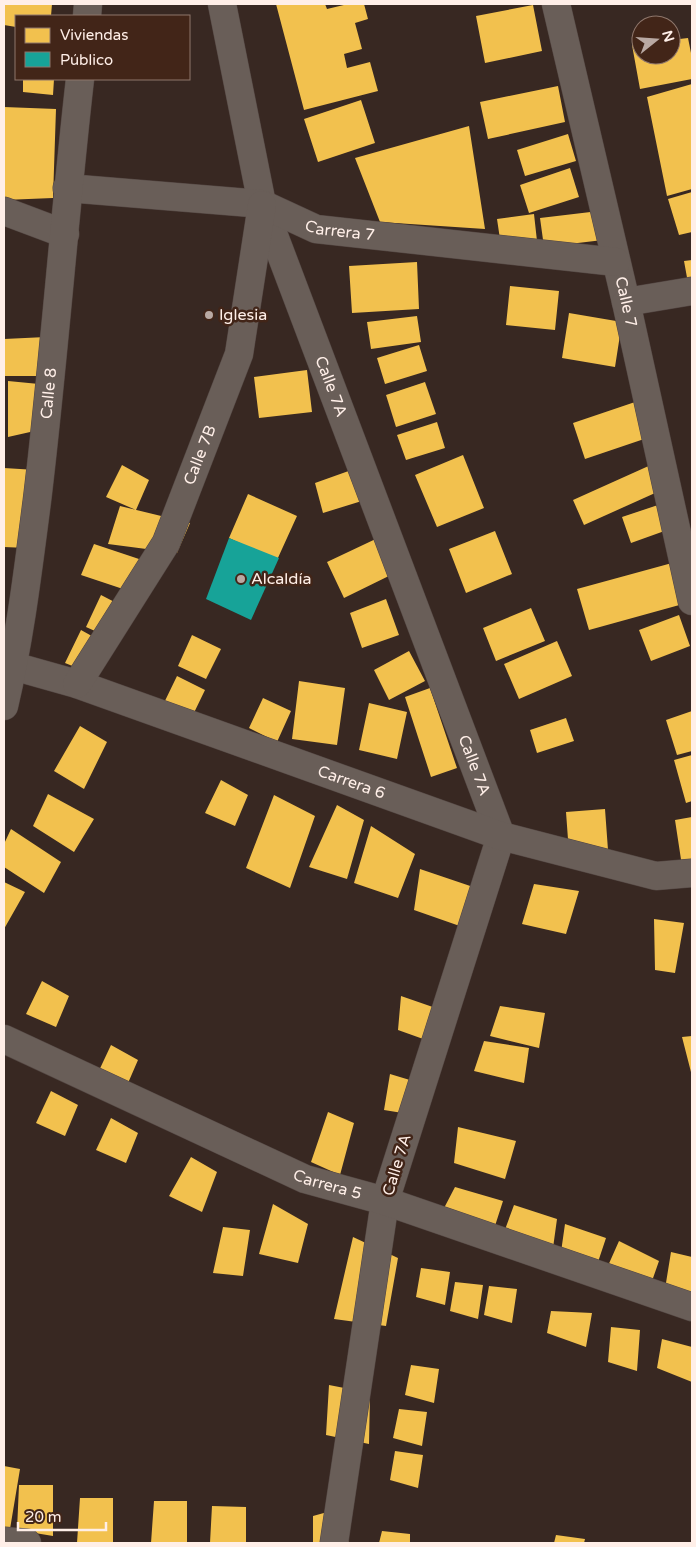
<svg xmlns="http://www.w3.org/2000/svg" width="696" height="1547" viewBox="0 0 696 1547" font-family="'Varela Round',sans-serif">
<rect width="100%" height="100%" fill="#382822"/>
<path fill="#f2c14e" d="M4,4H52L51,16H16V27L4,25Z
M276,4H325L327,9L348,4H364L368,19L355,23L362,49L344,54L347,68L370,62L378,91L304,110Z
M533,5L542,51L485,63L476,16Z
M688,38L692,58V79L640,89L632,45L641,44V55H671V40Z
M23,79H54L53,95L23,92Z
M692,84V189L667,196L647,97Z
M558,86L565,122L488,139L480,102Z
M361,100L375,143L318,162L304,119Z
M4,107L56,109L53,198L4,200Z
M469,126L485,229L380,222L355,158Z
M568,134L576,161L525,176L517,150Z
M570,168L579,197L529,213L520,185Z
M692,192V232L679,235L668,199Z
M599,211L603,240L544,247L540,218Z
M534,214L537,241L501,246L497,219Z
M692,260V294H690L684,261Z
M417,262L419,309L352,313L349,266Z
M510,286L559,291L555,330L506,325Z
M569,313L622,322L615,367L562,358Z
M417,316L421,342L371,349L367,322Z
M46,337L41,376H4V339Z
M419,345L427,371L385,384L377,358Z
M307,370L312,412L259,418L254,377Z
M8,381L39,384V430L8,437Z
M425,382L436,414L396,427L386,395Z
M638,401L650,437L585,459L573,423Z
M437,422L445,448L406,460L397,435Z
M463,455L484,508L437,527L415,475Z
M653,464L664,489L584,525L573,500Z
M122,465L149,480L136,510L106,497Z
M4,468L36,470L27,548L4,547Z
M357,468L365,500L323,513L315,483Z
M248,494L297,516L277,560L229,538Z
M661,504L670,529L631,543L622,517Z
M120,506L190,523L177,553L108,544Z
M495,531L512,574L466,593L449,549Z
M382,536L399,571L344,598L327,562Z
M94,544L148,562L135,593L81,575Z
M672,563L683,604L589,630L577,589Z
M101,595L128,609L115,640L86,627Z
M386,599L399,635L362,648L350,613Z
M531,608L545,641L496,661L483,628Z
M679,615L690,646L651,661L639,630Z
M81,630L108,645L95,675L65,663Z
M192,635L221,649L206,679L178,666Z
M557,641L572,676L519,699L504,664Z
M409,651L425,681L389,700L374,670Z
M177,676L205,690L190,721L162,707Z
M299,681L345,688L337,745L292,739Z
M430,688L457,768L431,777L405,697Z
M263,698L291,711L277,742L249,728Z
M369,703L407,712L397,759L359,750Z
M692,711V751L677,755L666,720Z
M566,718L574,741L537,753L530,730Z
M80,726L107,742L84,789L54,771Z
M692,755V801L686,803L674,760Z
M221,780L248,795L235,826L205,813Z
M48,794L94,819L74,852L33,826Z
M274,795L315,816L290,888L246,868Z
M337,805L364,820L347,879L309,867Z
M605,809L608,850L569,853L566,812Z
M692,817V865L682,866L675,820Z
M371,826L415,854L398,898L354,883Z
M11,829L61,862L44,893L4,867V844Z
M420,869L488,892L474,931L414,910Z
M4,882L25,892L4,929Z
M534,884L579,891L566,934L522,924Z
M654,919L684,923L675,973L655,970Z
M42,981L69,996L56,1027L26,1014Z
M401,996L453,1014L440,1045L398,1030Z
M500,1006L545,1013L539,1048L490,1036Z
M692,1036V1076L682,1037Z
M484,1041L529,1048L524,1083L474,1071Z
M111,1045L138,1060L125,1090L96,1077Z
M390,1074L433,1087L421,1116L384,1110Z
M51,1091L78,1105L65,1136L36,1123Z
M328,1112L354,1123L340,1175L311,1162Z
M111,1118L138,1133L126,1163L96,1150Z
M458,1127L516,1141L505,1179L454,1163Z
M191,1157L217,1172L202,1212L169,1196Z
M455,1187L503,1201L494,1229L443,1210Z
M273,1204L308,1224L298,1263L259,1254Z
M514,1205L557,1219L553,1248L503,1235Z
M565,1224L606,1238L597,1265L561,1252Z
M223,1227L250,1230L243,1276L213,1273Z
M353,1237L398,1258L386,1326L334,1319Z
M619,1241L659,1261L652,1281L607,1268Z
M671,1252L692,1257V1296L665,1289Z
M421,1268L450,1272L445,1305L416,1297Z
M455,1282L483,1285L478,1319L450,1311Z
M489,1286L517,1289L512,1323L484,1315Z
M551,1311L592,1313L586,1347L547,1333Z
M611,1327L640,1330L637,1371L608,1362Z
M662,1339L692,1347V1382L657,1368Z
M411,1365L439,1369L434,1403L405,1395Z
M329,1385L370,1393L369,1444L326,1435Z
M399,1409L427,1412L422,1446L393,1438Z
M395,1451L423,1455L418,1488L390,1480Z
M4,1466L20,1469L9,1535L4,1534Z
M19,1485H53V1536L17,1530Z
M80,1498H113V1543H77Z
M154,1501H187V1543H151Z
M212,1506L246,1507V1543H210Z
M349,1506V1543H313V1516Z
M382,1531L410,1534V1543H379Z
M556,1535L585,1539L584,1543H554Z"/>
<path fill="#17a398" d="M229,538L279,558L251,620L206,599Z"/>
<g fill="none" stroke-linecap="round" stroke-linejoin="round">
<defs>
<g id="minor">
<path id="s1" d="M222,4L262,204L501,836L385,1201L334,1543"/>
<path id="s2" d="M556,4L626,302L692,601"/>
<path d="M87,16L88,4"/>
<path id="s3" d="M67,188L262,204L316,229L616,262"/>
<path d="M4,211L65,234"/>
<path d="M626,302L692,291"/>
<path id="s4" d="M13,666L77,684L501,836L656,876L692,873"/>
<path id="s5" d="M77,684L166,543L239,354L262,205"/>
<path id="s6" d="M4,706C20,638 28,570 37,501C54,360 64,219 80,79"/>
<path id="s7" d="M4,1039L305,1179L385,1201L692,1307"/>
<path d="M4,1541L27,1543"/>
</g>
</defs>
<use href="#minor" stroke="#534642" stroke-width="29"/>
<use href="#minor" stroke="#695e58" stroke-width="28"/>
</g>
<g fill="#b9a9a3" stroke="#422518" stroke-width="2">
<circle cx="209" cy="315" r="5"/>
<circle cx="241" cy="579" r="5"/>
</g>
<g text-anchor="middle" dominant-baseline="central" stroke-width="5" stroke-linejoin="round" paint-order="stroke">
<g font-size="16" fill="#ffefe8" stroke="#422518">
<text stroke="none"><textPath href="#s3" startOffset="279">Carrera 7</textPath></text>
<text stroke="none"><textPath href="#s2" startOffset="306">Calle 7</textPath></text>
<text stroke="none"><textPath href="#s1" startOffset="399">Calle 7A</textPath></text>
<text stroke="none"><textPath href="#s6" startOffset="316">Calle 8</textPath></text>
<text stroke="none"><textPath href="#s5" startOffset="261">Calle 7B</textPath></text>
<text stroke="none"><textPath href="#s1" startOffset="804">Calle 7A</textPath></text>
<text stroke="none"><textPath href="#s4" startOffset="358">Carrera 6</textPath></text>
<text transform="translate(397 1165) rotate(-73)">Calle 7A</text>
<text stroke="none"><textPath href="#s7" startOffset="355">Carrera 5</textPath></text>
</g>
<g font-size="16" fill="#ffefe8" stroke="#422518" text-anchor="start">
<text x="219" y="315">Iglesia</text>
<text x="251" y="579">Alcaldía</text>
</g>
</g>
<rect width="696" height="1547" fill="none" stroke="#ffefe8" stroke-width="10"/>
<rect x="15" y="15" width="175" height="65" fill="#422518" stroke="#8e766b"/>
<rect x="25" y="28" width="25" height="15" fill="#f2c14e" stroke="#8e766b"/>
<text x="60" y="40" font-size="15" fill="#ffefe8">Viviendas</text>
<rect x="25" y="52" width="25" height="15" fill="#17a398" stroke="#8e766b"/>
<text x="60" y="65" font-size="15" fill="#ffefe8">Público</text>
<g transform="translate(656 40) rotate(73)"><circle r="24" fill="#422518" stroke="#8e766b"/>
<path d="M0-4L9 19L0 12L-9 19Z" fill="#b9a9a3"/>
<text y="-8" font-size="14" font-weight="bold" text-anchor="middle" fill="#ffefe8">N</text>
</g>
<path d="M18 1522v8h88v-8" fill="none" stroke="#ffefe8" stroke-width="2.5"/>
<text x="25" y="1522" font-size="15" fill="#ffefe8" stroke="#422518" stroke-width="4" paint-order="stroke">20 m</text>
</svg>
